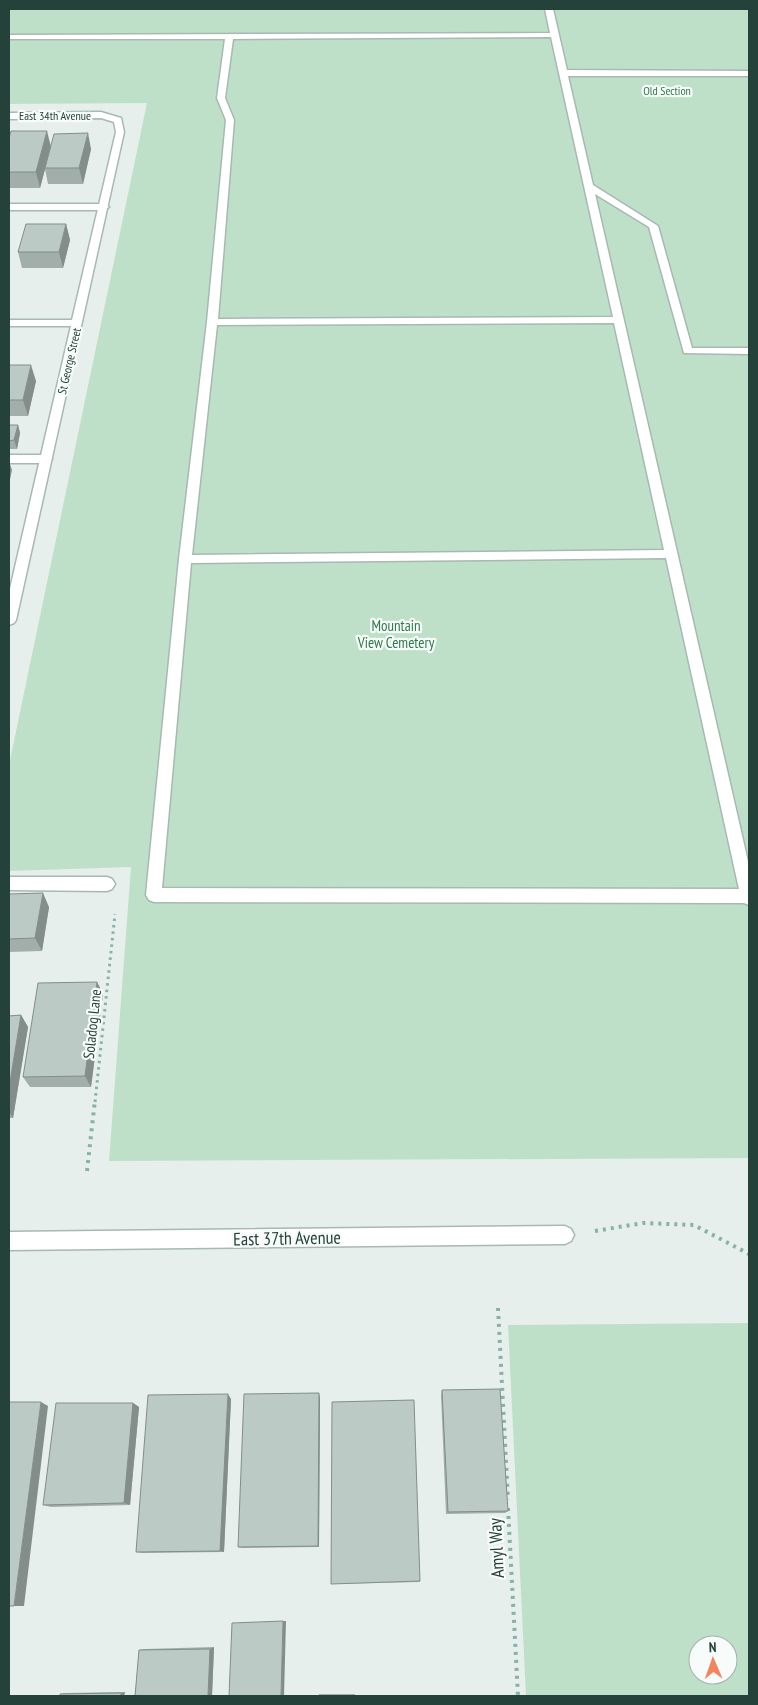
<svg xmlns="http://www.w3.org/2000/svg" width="758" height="1705" viewBox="0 0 758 1705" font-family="'PT Sans Narrow',sans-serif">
<rect width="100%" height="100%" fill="#e6efeb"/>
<path fill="#bfe0c8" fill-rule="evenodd" d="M9,9H749V1158L109,1161L131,867L9,871V765L147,103L9,104Z
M749,1323V1696H526L508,1325ZM698,1645H728V1675H698Z"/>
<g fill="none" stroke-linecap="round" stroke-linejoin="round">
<defs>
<path id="service" d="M545,9H553L567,70L749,71V76H568L593,185L658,226L692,348H749V354L684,353L649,227L595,194L749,866V905L744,903L154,902L149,900L146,895L179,559L207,322L226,120L217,98L225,39H9V35L550,33ZM551,37L613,317L218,319L234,120L225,98L233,39ZM614,323L664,550L192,555L217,325ZM666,558L739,889L162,888L191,563Z
M9,204H104L109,207L104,210H9Z
M9,455H46L52,459L46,463H9Z
M107,877L112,879L115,884L112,889L107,891L9,890V877Z"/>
<path id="minor" d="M101,112L121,118L124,132L16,620L14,623L9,625V593L71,326H9V320H72L116,132L114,122L101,118L9,119V113Z
M565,1226L571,1229L574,1235L571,1241L565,1244L9,1250V1232Z"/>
</defs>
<use href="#service" stroke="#a8b8b2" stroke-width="3"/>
<use href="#minor" stroke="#a8b8b2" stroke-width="3"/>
<path stroke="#86b3a5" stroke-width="3" stroke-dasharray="2.5 4" stroke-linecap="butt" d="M95,1102L115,914"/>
<path stroke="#86b3a5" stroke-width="4" stroke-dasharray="3 5" stroke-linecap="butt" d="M87,1171L95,1100
M595,1231L643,1223L694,1225L749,1254
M498,1308L508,1500
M508,1508L518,1696"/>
<use href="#service" fill="#fff" fill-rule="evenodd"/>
<use href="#minor" fill="#fff" fill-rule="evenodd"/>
</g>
<path fill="#a1aea9" d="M9,138L51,147L91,149L83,184H48L45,169L40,188H9Z
M66,224L70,240L63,268H22L18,252Z
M9,365L36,381L28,416H9Z
M9,425H18L20,433L17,449H9Z
M9,894L49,907L42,951L9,952Z
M97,982L103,994L91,1087H30L23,1077Z
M21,1015L28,1027L13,1118H9V1016Z
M442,1390L508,1511L505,1513L446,1514L441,1395Z
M320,1398L319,1547L242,1548L238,1547Z
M231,1399L224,1552L142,1553L136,1552Z
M133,1403L139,1407L130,1505L51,1507L43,1505Z
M420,1581L419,1582L331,1584Z
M214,1647L212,1696H135L139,1650L145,1649Z
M125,1692L124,1696H60V1694L65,1693Z
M319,1694H355V1696H319Z"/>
<path fill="#838d89" d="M47,131L51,147L40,188L36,172Z
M88,133L91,149L83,184L79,168Z
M66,224L70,240L63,268L59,252Z
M31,365L36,381L28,416L23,400Z
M18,425L20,433L17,449L14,440Z
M9,461L12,470L9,484Z
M43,893L49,907L42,951L35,938Z
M97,982L103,994L91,1087L85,1076Z
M21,1015L28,1027L13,1118L9,1112V1088Z
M319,1393L320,1398L319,1547L318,1546Z
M228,1394L231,1399L224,1552L220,1551Z
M41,1402L48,1406L24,1606H14Z
M133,1403L139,1407L130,1505L124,1503Z
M283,1621H286L284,1696H281Z
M214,1647L212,1696H208L210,1649Z
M125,1692L124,1696H121V1693Z"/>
<path fill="#bbcac4" stroke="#838d89" d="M11,131H47L36,172H9V138Z
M88,133L79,168H45L54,134Z
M26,224H66L59,252H18Z
M9,365H31L23,400H9Z
M9,425H18L14,440L9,441Z
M43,893L35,938L9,939V894Z
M97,982L85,1076L23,1077L38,983Z
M21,1015L9,1088V1016Z
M500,1389L508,1511L448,1512L442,1390Z
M319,1393L318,1546L238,1547L244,1394Z
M228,1394L220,1551L136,1552L148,1395Z
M414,1400L420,1581L331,1584L332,1402Z
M9,1402H41L14,1606H9Z
M56,1403H133L124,1503L43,1505Z
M283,1621L281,1696H229L232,1623Z
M210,1649L208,1696H135L139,1650Z
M121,1693V1696H60V1694Z"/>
<g text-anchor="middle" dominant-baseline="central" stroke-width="4.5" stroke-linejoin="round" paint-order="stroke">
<g font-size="12" fill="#2d7a4b" stroke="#f7fbf9">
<text x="667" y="90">Old Section</text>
</g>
<g font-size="12" fill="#24423a" stroke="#f7fbf9">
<text x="55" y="115">East 34th Avenue</text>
<text transform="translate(69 361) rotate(-77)">St George Street</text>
</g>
<g font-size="15" fill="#2d7a4b" stroke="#f7fbf9">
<text x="396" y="625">Mountain<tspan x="396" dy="17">View Cemetery</tspan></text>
</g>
<g font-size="15" fill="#24423a" stroke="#f7fbf9">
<text transform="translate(92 1024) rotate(-84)">Soladog Lane</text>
</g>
<g font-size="18" fill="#24423a" stroke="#f7fbf9">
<text transform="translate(287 1238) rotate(-1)">East 37th Avenue</text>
<text transform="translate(496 1548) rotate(-93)">Amyl Way</text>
</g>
</g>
<rect width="758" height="1705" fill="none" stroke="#24423a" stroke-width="20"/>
<g transform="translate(713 1660) rotate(358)"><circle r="24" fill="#f7fbf9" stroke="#a3b1ad"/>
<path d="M0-4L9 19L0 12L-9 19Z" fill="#f4845f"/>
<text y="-8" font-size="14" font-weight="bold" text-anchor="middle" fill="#24423a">N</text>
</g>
</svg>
